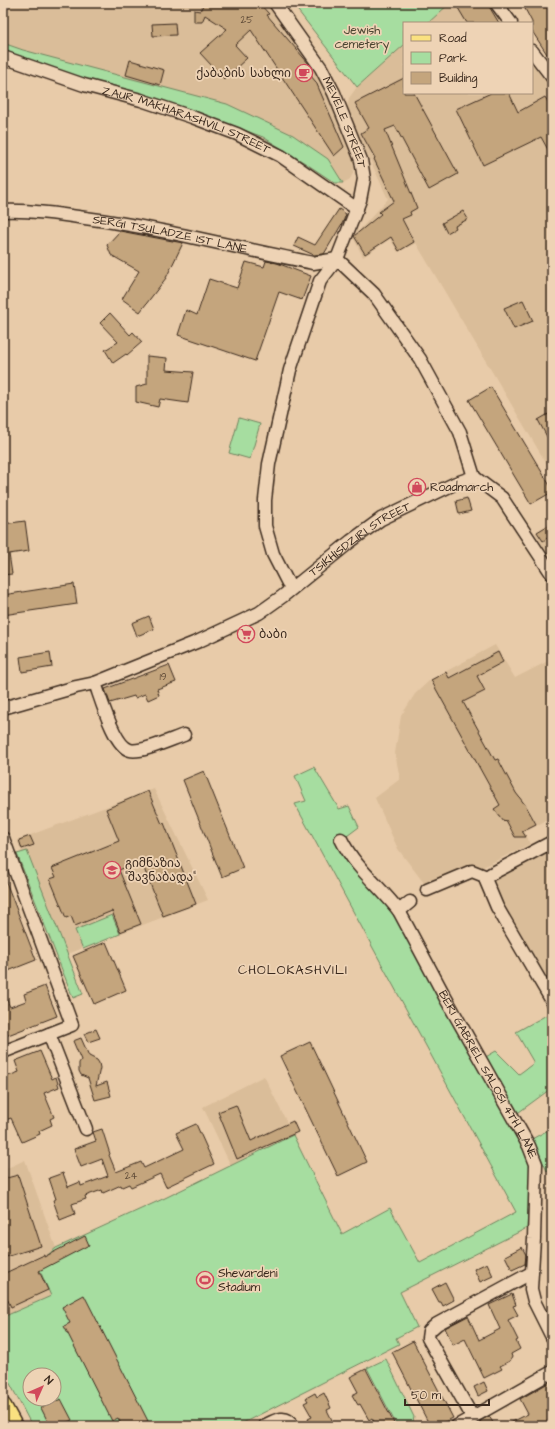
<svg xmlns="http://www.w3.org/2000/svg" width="555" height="1429" viewBox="0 0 555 1429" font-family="'Architects Daughter','Noto Sans Georgian',sans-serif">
<rect width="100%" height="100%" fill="#e8cba9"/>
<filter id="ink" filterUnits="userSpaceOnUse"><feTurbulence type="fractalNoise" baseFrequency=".025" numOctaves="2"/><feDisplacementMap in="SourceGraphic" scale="8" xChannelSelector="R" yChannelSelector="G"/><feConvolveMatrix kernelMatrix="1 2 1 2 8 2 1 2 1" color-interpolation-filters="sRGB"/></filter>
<g filter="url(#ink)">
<path fill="#dabd99" d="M3,3H266L302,49L318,72L356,159L353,173L350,179L343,183L328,159L3,43Z
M450,3H490L504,23H428Z
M404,45V93H532V61L552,89V473L416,243L398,252L390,239L363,257L353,237L388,199L347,110L349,98L357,87Z
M552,522V562L535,533Z
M495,645L515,678L552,659V817L525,832L530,844L481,868H468L427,887L398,849L375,798L400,779L395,753L401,716L415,694L430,680Z
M154,789L208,900L64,955L17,840Z
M552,849V995L499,907L490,880Z
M264,1076L293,1135L231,1166L203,1107Z
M25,1160L56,1248L37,1264L52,1296L3,1317V1170Z"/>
<path fill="#a6dda0" stroke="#70845f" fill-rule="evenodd" d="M292,3H450L428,23H404V45L357,87Z
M3,43L23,50L227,104L293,135L328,159L343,183H335L305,163L263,137L185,108L27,62L3,51Z
M239,418L260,424L250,459L229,453Z
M314,767L339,809L349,806L359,827L339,842L371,888L392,911L528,1154L531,1167L527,1228L400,1292L417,1327L396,1338L399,1344L237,1426H32L3,1370V1317L51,1296L37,1264L56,1248L165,1198L293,1135L342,1234L390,1208L420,1263L516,1212L295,804L306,801L295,776ZM30,1375H54V1399H30Z
M27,851L83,994L73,998L17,854Z
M112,915L120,934L83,949L75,930Z
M552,1012V1055L548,1059L552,1065V1093L549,1090L515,1115L484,1058L496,1051L519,1074L534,1063L516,1032Z
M552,1128V1168L547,1171L540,1156L530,1140Z
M386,1359L414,1417L413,1422L404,1426H397L367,1368Z"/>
<path fill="#c4a57d" stroke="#3b2a1e" d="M204,3H259L269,14L267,15L309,64L304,68L316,82L344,147L334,156L251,30L235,45L247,58L224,79L200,53L227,29L205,15L202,22H194V10L200,11Z
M455,3H487L499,23H467Z
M522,3H552V62L532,31V22Z
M175,23L176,35L153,36L152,24Z
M130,60L164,70L160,85L126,75Z
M404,78V93H414L458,174L429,190L395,126L385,130L417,208L410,212L411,215L402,219L414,242L399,251L391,237L365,254L354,236L381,214L379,212L394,201L374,159L375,158L361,133L369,128L355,103Z
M491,93H509L518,112L545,97L552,108V157L541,137L483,165L456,109Z
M339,209L346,214L343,222L324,254L314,255L294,246L298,237L315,245Z
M463,211L468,219L455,226L456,228L447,233L442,223Z
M120,231L183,243L166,278L140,312L122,299L139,271L111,255L107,245Z
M266,261L277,263L311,276L302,300L279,292L255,361L178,335L186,310L197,315L209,279L237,288L246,262L264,267Z
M523,300L533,321L514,329L504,308Z
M110,313L130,335L133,332L142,342L127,355L126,354L113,363L105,350L118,342L100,323Z
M147,356L167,358L166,370L193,372L188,403L160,399L158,407L136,402V387L147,384Z
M491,387L552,489V492L531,504L469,400Z
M552,412V446L538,420Z
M467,498L471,511L459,514L456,501Z
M25,521L29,551L9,554L12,574L3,575V524Z
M552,523V535L543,541L537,532Z
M74,584L77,604L3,615V595Z
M149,616L154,629L137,636L132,623Z
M50,652L52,667L22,672L20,657Z
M498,652L503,662L477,676L485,691L463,702L495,760L498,759L516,793L526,806L536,824L522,831L526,837H515L506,820L504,822L494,809L500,805L431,680L446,672L449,678Z
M169,665L176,682L157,689L159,695L148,700L145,694L135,698L134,696L110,703L105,689Z
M204,771L243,868L222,877L183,780Z
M148,791L162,824L164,823L196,904L163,916L141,861L119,870L141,924L120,932L112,911L75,926L71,916L66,918L50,879L56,877L52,868L119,841L106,809Z
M30,836L34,845L22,849L19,840Z
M3,874L36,960L3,973Z
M106,942L126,990L94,1004L73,956Z
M45,986L57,1016L3,1037V991L10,1007L26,1001L24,994Z
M96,1029L100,1038L88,1042L84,1034Z
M81,1038L89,1056L97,1060L99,1063L100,1068L96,1086L107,1082L111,1096L95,1100L88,1078L81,1075L79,1071V1063L81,1060L73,1041Z
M310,1042L367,1162L338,1176L280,1056Z
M40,1051L52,1079L56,1077L59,1087L44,1093L54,1117L50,1119L52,1125L39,1131L40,1134L22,1142L11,1118L3,1121V1078L19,1072L15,1061Z
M236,1105L251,1141L293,1121L298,1132L237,1159L218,1112Z
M196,1124L214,1164L166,1187L160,1174L131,1187L129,1184L122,1187L121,1185L103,1193L102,1190L85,1196L86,1199L72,1204L75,1214L60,1220L53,1200L56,1199L49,1178L63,1173L68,1187L80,1182L81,1186L108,1176L102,1159L81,1167L74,1149L96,1141L93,1132L102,1129L110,1154L109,1155L116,1172L141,1162L144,1168L184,1149L176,1133Z
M18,1175L41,1246L3,1258V1179Z
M85,1236L89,1245L39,1271L48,1290L11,1307L3,1290V1274L44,1255V1257Z
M522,1247L526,1255L525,1264L512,1270L505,1256Z
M487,1263L493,1276L480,1282L474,1269Z
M445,1282L454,1300L443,1306L441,1302H439L432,1289Z
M512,1294L516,1305L513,1306L518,1315L508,1320L518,1340L516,1341L520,1349L511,1354L512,1357L510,1361L500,1366L502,1369L484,1378L465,1339L453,1345L445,1328L468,1316L479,1340L500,1329L489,1305Z
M84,1295L148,1421L138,1426H122L118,1418L112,1421L64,1326L70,1323L62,1307Z
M413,1341L453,1418L436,1426H430L392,1352Z
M366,1369L394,1423L388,1426H376L372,1418L369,1420L360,1404L358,1405L352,1395L358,1392L350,1377Z
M484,1382L488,1391L478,1396L474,1387Z
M550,1382L552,1385V1426H504L528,1414L520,1399Z
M315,1393L317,1397L324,1393L331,1408L327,1410L335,1426H311L308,1419L312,1417L304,1403L308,1401L306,1398Z
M61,1399L72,1420L59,1426H50L41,1408Z
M489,1416L495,1426H483L480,1421Z"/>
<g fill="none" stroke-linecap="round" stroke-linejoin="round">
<defs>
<g id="minor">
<path id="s1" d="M275,3L321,68L334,93L361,160L364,179L360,200L337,259L320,281L290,370L269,464L265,500V526L273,554L291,589"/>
<path d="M496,3L511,23"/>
<path d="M532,51L552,77"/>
<path id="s2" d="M3,57L84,85L141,100L192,117L237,134L281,156L357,209"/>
<path id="s3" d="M3,211C31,210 58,214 85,218C162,228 237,248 313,263L337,259"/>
<path d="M337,259L374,294L420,359L460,432L474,477"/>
<path d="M474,477L502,498L552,574"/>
<path d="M95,683C101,699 114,746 130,750C142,753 172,739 184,735"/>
<path id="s4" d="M3,708L76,687L95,683L199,641L259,613L283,596L351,541L381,519L456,483L474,477"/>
<path d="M3,838L72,1025L3,1052"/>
<path id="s5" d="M341,839C355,868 380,886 399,911L445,997L529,1146L536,1164L534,1239L531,1289L534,1301L552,1337"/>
<path d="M552,842L491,874L487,877L486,881L497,907L552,1001"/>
<path d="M427,890L472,871L487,877"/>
<path d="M399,911L410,902"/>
<path d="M49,1034L86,1129"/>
<path d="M473,1418L428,1338L429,1331L437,1324L531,1273"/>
<path d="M264,1426C274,1421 286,1413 293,1426"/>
<path d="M457,1426L552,1372"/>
</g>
<path id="major" d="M3,1406L14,1426"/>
</defs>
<use href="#minor" stroke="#3b2a1e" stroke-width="15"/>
<use href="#major" stroke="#3b2a1e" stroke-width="19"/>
<use href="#minor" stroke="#eed3b5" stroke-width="12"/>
<use href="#major" stroke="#fae180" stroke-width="16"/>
</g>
</g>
<defs>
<symbol id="cafe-ring" viewBox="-11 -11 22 22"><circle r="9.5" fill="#eed3b5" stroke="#d1495b" stroke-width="1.5"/><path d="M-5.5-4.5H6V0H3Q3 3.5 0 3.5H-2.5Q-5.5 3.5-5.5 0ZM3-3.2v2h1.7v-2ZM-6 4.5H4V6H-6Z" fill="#d1495b"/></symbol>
<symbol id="shop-ring" viewBox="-11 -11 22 22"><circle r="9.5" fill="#eed3b5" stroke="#d1495b" stroke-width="1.5"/><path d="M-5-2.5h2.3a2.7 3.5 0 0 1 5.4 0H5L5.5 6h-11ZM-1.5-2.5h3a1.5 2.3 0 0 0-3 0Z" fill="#d1495b"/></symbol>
<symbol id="supermarket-ring" viewBox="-11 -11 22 22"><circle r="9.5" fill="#eed3b5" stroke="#d1495b" stroke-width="1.5"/><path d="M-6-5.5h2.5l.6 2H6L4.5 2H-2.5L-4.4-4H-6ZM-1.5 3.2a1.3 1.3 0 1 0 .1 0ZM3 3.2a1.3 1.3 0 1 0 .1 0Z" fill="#d1495b"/></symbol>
<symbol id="school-ring" viewBox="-11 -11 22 22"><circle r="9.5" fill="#eed3b5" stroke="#d1495b" stroke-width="1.5"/><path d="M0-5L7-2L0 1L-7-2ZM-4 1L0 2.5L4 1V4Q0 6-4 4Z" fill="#d1495b"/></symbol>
<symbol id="stadium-ring" viewBox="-11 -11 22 22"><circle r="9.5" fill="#eed3b5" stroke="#d1495b" stroke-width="1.5"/><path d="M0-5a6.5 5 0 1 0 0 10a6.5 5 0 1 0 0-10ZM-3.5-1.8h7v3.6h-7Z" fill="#d1495b"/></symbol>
</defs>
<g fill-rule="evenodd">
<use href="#cafe-ring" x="294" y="63" width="20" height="20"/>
<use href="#shop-ring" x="407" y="477" width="20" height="20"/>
<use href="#supermarket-ring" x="236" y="624" width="20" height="20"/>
<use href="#school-ring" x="102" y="860" width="20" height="20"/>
<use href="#stadium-ring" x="195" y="1270" width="20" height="20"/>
</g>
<g text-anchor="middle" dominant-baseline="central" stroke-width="3.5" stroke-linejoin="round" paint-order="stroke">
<g font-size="10" fill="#5d4936">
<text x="247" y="20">25</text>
<text x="163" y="677">19</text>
<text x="131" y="1176">24</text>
</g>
<g font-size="12" fill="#4b4532" stroke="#eed3b5">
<text x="362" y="30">Jewish<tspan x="362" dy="14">cemetery</tspan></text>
</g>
<g font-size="12" fill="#3b2a1e" stroke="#eed3b5" text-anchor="start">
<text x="291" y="73" text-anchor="end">ქაბაბის სახლი</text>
<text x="430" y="487">Roadmarch</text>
<text x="259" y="634">ბაბი</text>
<text x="125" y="863">გიმნაზია<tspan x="125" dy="14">"შავნაბადა"</tspan></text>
<text x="218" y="1273">Shevardeni<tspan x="218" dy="14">Stadium</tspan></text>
</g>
<g font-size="12" fill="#3b2a1e" stroke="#eed3b5">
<text stroke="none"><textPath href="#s2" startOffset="194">ZAUR MAKHARASHVILI STREET</textPath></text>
<text stroke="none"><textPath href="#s1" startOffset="139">MEVELE STREET</textPath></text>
<text stroke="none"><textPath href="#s3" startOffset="169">SERGI TSULADZE 1ST LANE</textPath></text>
<text stroke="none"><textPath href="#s4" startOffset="399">TSIKHISDZIRI STREET</textPath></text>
<text stroke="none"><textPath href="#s5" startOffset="279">BERI GABRIEL SALOSI 4TH LANE</textPath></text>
</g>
<g font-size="13" letter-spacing="1" fill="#3b2a1e" stroke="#eed3b5">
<text x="293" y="970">CHOLOKASHVILI</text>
</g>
</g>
<rect width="555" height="1429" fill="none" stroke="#eed3b5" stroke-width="16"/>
<rect x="8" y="8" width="539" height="1413" fill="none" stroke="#3b2a1e" stroke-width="1.5" filter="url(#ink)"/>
<rect x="403" y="22" width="130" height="72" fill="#eed3b5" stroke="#a68f79"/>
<rect x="411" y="35" width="20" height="6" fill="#fae180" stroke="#a68f79"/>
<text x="439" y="42" font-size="12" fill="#3b2a1e">Road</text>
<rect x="411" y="52" width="20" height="12" fill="#a6dda0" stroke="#a68f79"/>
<text x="439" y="62" font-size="12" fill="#3b2a1e">Park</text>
<rect x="411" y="72" width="20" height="12" fill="#c4a57d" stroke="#a68f79"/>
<text x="439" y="82" font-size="12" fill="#3b2a1e">Building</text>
<g transform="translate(42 1387) rotate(45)"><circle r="19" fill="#eed3b5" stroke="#a68f79"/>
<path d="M0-3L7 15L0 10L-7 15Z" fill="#d1495b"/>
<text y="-6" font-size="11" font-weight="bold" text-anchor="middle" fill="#3b2a1e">N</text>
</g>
<path d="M405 1399v6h84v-6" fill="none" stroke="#3b2a1e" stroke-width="2"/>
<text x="411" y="1399" font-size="12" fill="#3b2a1e" stroke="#eed3b5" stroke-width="3" paint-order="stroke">50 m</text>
</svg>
